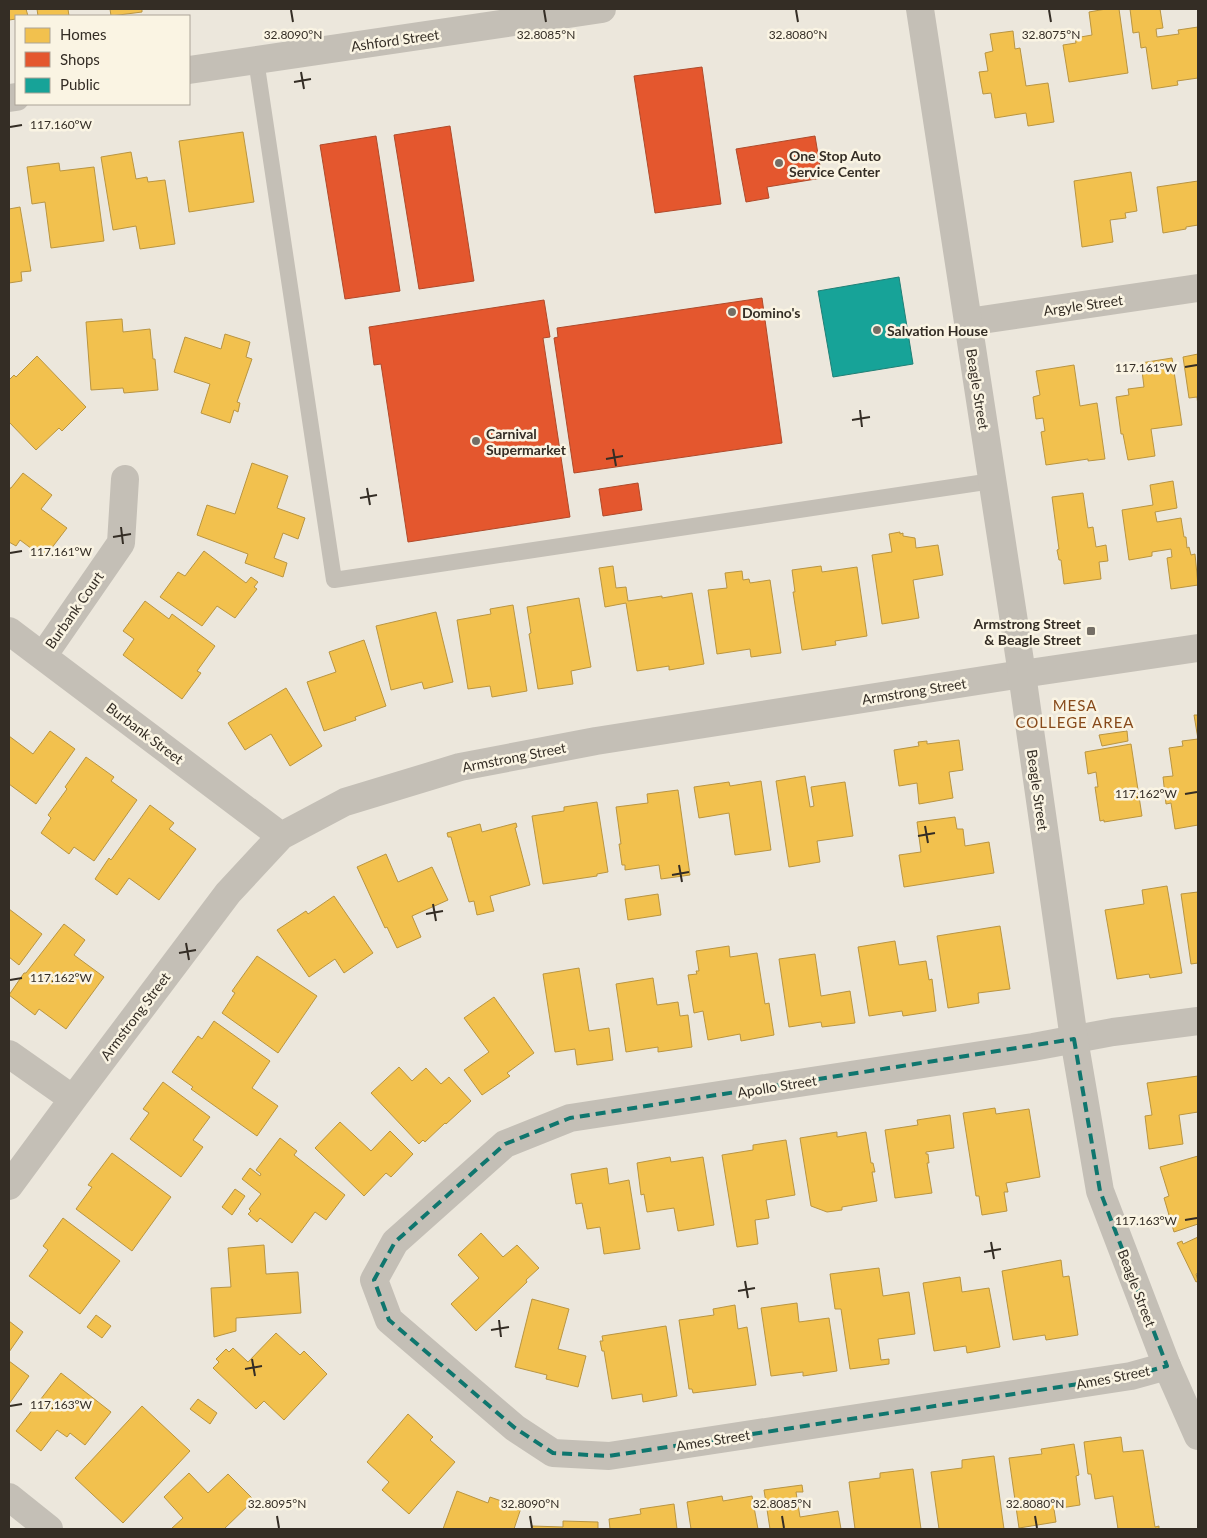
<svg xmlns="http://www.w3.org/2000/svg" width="1207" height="1538" viewBox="0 0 1207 1538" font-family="Lato,sans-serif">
<rect width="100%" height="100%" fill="#ece7dc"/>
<path fill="#f2c14e" stroke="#b99542" d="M9,9H26L28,16H16V19L9,20Z
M37,9H68L69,16H38Z
M110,9H142V12L111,16Z
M1106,9H1119L1128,73L1069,82L1063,45L1076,43L1075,38L1092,35L1089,12Z
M1130,9H1160L1163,28L1156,29L1157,37L1179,34L1178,30L1198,27V78L1177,81L1178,85L1152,89L1146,47L1141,48L1139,32L1133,33Z
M1013,31L1015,49L1020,48L1026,86L1048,83L1054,122L1028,126L1026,113L995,118L991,93L983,94L979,72L988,71L985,53L993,51L990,34Z
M243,132L254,202L189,212L179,141Z
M131,152L136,179L147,177L148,182L165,180L175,244L140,249L136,226L113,230L101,157Z
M59,163L60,171L94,167L104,241L51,248L45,202L32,204L27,167Z
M1131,172L1137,211L1125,213L1126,218L1110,220L1113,242L1082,247L1074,181Z
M1198,181V225L1186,227V229L1163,233L1157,187Z
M20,207L31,271L21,272L22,281L9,283V209Z
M122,319L123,332L150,329L153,359H155L158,390L124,393L123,388L91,390L86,322Z
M225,334L250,342L246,357L252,359L237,402L240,403L238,412L234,410L230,423L201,413L210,384L174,372L185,337L221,349Z
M1198,354V406L1197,397L1189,398L1183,357Z
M37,356L86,407L62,431L59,428L36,450L9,422V380L14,375L16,377Z
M1172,358L1182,425L1151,429L1155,456L1128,460L1123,434H1121L1116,397L1129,395L1128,389L1144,387L1141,363Z
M1074,365L1080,406L1097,403L1105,459L1088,461V459L1046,465L1041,432L1045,431L1043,418L1036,419L1033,397L1040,395L1036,371Z
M252,463L288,476L277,508L305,518L298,539L283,533L274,558L287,563L283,577L245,563L248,554L197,535L207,505L235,514Z
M23,473L52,495L41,509L67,528L44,558L20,540L16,546L9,542V490L10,488H11Z
M1173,481L1177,508L1155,512L1157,522L1181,518L1184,537H1186L1187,548L1189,547L1191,555L1195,554L1198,585L1171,589L1167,558L1172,557L1171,549L1152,552V556L1129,560L1122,510L1153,505L1150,485Z
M1083,493L1088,528L1093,527L1096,547L1106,545L1108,561L1099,562L1101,579L1064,584L1061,560H1059L1057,550L1059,549L1052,497Z
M900,532V534L903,533V536L915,538L916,548L938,545L943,575L913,580L919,618L882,624L872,555L892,552L889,534Z
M204,551L246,583L251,577L258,582L254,587L257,589L235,618L217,606L202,626L160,597L178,572L185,576Z
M613,566L616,588L626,587L628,601L662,596V598L692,593L704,664L669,670V666L637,671L626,603L605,607L599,568Z
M821,566L822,572L857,567L867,636L835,641L836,645L802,650L793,592H795L792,570Z
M742,571L743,580L749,579L750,583L770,580L781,653L751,657L750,649L717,654L708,590L727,588L725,573Z
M579,598L591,667L571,671L573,684L538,689L529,634L531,633L527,607Z
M145,601L169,619L172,614L215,646L197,671L201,673L182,699L123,655L134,639L123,631Z
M513,605L527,691L492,697L490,686L468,689L457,620L491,614L490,609Z
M436,612L453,682L424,689L422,682L391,690L376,626Z
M364,640L386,706L355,717L356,720L324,731L307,682L336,672L329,652Z
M286,688L322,746L290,766L271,734L245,750L228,723Z
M1194,715H1198V825L1175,829L1171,803L1166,804L1163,777L1173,776L1169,748L1183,746L1182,741L1198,739Z
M50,731L75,749L36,804L9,784V736L33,754Z
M1127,731L1128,741L1102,746L1099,735Z
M959,740L963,770L949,772L953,798L919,804L917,783L899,786L894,750L919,746L918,742L927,741V744Z
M1131,744L1142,816L1104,822V820L1100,821L1095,787H1098L1096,772L1088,774L1085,752Z
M86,757L114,777L111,781L137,800L94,861L74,847L69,854L41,833L51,818L48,815L67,789L65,787Z
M805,776L810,807L814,806L811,787L845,782L853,836L817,841L820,862L789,867L776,781Z
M761,781L771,850L735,855L729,813L699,818L694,787L729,782L730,786Z
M678,790L690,875L661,879L659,865L625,870V865H622L619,844H621L616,807L648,803L647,794Z
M597,802L608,872L597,874V876L543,884L532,816L564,811V807Z
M150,805L174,823L169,829L196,849L159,900L129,878L117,895L95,879L109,858L111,860Z
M955,817L957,829H963L965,846L989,842L994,873L904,887L899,855L921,852L917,822Z
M516,823L517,827L515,828L530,885L490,896L494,911L477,915L474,901L469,902L451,837H448L447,833L480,824L482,832Z
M386,854L398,882L432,867L448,900L412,916L421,937L397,948L387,927L385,928L357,867Z
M1167,886L1182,973L1150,978L1149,974L1117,979L1105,910L1144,904L1142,890Z
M1198,892V963L1191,964L1181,894Z
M658,894L661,915L628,920L625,899Z
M334,896L373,953L344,973L335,959L309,977L277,930L306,911L308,914Z
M9,909L42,934L19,965L9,957Z
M64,924L85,940L74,955L104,977L66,1029L39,1009L35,1015L9,995L24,973H26Z
M1000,926L1010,989L978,993L979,1003L948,1008L937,936Z
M895,941L899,965L926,961L929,980L932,979L936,1011L903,1016L902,1011L869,1016L858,947Z
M729,946L730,957L757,953L765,1004L769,1003L774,1035L741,1041L740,1034L708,1040L703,1011L694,1013L688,975L697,974L696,971H699L696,951Z
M815,954L821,996L850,991L855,1023L822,1027L821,1022L789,1027L779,959Z
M257,956L317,996L278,1053L222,1013L235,993L232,991Z
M579,968L589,1031L609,1028L613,1060L577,1065L575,1049L555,1052L543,974Z
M653,978L657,1005L678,1002L680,1016L688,1015L692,1047L658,1052V1047L626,1052L616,984Z
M494,997L534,1053L507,1073L510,1076L482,1095L464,1070L489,1052L464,1018Z
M214,1021L270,1061L252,1088L278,1106L257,1136L191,1089L193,1087L172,1072L198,1036L202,1039Z
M399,1067L412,1081L426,1068L441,1084L449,1077L471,1101L446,1124L445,1123L425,1142L423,1140L419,1144L371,1093Z
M1198,1076V1112L1179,1115L1183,1144L1149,1149L1145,1116L1152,1115L1147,1083Z
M163,1082L210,1117L193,1140L203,1147L181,1177L130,1139L149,1113L143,1109Z
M995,1108L996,1114L1029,1109L1040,1177L1006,1183L1008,1192H1004L1007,1211L982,1215L979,1196H976L963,1113Z
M950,1115L954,1148L926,1152V1154H928L929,1163H927L932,1193L895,1198L885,1130L918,1125L917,1120Z
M340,1122L371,1151L390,1131L413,1154L391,1177L386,1173L364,1196L315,1148Z
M837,1132V1137L866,1132L871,1163H873L875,1172H872L877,1201L842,1207V1210L827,1212L811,1206L800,1138Z
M280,1138L297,1151L294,1155L345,1195L326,1220L315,1212L292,1243L260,1218L257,1222L248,1214L251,1211L249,1209L261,1194L242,1179L250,1168L260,1176L261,1174L256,1170Z
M786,1140L795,1195L766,1200L769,1218L755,1220L758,1244L737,1247L722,1155L753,1150V1145Z
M112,1153L171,1197L132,1251L76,1209L92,1187L88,1185Z
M1198,1156V1224L1174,1232L1164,1198L1169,1196L1160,1167Z
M670,1157L671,1162L703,1157L714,1225L678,1231L674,1208L647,1212L644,1194L641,1195L637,1163Z
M607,1168L609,1184L629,1180L640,1249L604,1254L600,1227L587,1229L582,1203L576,1204L571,1174Z
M235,1189L245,1196L232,1215L222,1207Z
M63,1218L120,1261L80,1314L29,1276L48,1250L43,1246Z
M481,1233L503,1257L517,1245L539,1268L526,1280L527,1282L476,1331L451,1304L479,1278L458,1255Z
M1198,1237V1273L1196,1274L1198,1281L1196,1282L1177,1243L1182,1241L1183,1244Z
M264,1245L266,1274L298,1272L301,1313L236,1318V1331L214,1337L211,1288L231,1287L228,1248Z
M1061,1260L1063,1277L1069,1276L1078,1335L1046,1340L1045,1335L1013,1340L1002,1271Z
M879,1268L883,1296L909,1292L915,1334L878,1339L881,1360L889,1359V1364L850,1369L841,1309H835L830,1274Z
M960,1277L962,1292L989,1288L1000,1347L967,1353L966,1346L934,1351L923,1283Z
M532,1299L569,1309L558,1349L586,1356L578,1387L546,1379L547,1375L515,1367Z
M797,1303L799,1322L829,1318L837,1371L803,1376V1372L771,1376L761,1308Z
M735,1305L738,1329L747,1327L756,1385L693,1393L692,1389H689L679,1320L714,1315L713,1309Z
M96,1315L111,1326L102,1338L87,1327Z
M9,1321L23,1332L9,1352Z
M666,1326L677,1396L643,1402L642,1394L612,1399L604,1351H602L600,1341H603L602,1336Z
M276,1333L300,1355L304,1351L327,1374L284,1420L264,1401L256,1409L213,1368L219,1362L216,1359L226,1349L229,1352L233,1348L248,1362Z
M9,1361L29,1376L9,1404Z
M61,1373L111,1412L85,1445L70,1433L67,1437L57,1430L41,1451L16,1431Z
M198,1399L217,1413L210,1424L190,1409Z
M142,1406L190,1451L123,1523L75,1478Z
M408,1414L433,1437L430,1440L455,1462L409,1514L382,1490L389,1482L367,1462Z
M1121,1437L1123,1452L1143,1450L1155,1527L1159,1526V1529H1118L1113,1496L1095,1499L1091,1474H1088L1084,1442Z
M1074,1444L1079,1475L1076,1476L1080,1505L1054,1509L1056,1522L1019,1528L1009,1458L1042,1454L1041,1449Z
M994,1456L1004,1529H939L931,1472L962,1468V1460Z
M913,1469L921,1529H855L849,1482L880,1478V1473Z
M189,1473L208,1493L228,1474L254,1500L224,1529H171L183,1518L164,1497Z
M802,1485L803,1492H796L800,1517L838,1511L841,1529H770L764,1490Z
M457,1491L488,1503L490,1497L521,1508L514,1529H443Z
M722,1496L723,1501L752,1496L758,1529H691L687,1502Z
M674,1504L677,1529H610L609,1519L641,1514L640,1509Z
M563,1521L598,1522V1529H532V1526L563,1527Z"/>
<path fill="#e4572e" stroke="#af4a2b" d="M702,67L721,204L655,213L634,76Z
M450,126L474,281L419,289L394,135Z
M376,136L400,291L345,299L320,145Z
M815,136L822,178L767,187L769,198L746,202L736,149Z
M762,298L782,443L574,473L554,338L558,337L557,328Z
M544,300L550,337L543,338L570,517L408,542L381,364L374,365L369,327Z
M638,483L642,510L603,516L599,489Z"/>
<path fill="#17a398" stroke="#208076" d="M899,277L913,364L833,377L818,291Z"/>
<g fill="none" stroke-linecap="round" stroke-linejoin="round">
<path stroke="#c4bfb6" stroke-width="16" d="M256,60L334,580L992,481"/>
<path stroke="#c4bfb6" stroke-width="28" d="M968,322L1198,288
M9,631L281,836
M43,656L121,543L125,479
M9,1054L73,1099
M9,1186L73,1099L228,893L281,836L345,802L460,767L596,741L1022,674
M1167,1366L1131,1376L609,1456L553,1453L515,1428L389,1320L374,1280L395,1242L505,1144L570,1118L1033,1047L1113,1032L1198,1021
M9,1497L49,1529"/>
<path stroke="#c4bfb6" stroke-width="28" d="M920,9L1022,674L1074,1039L1100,1191L1167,1366L1198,1436
M189,70L602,9
M9,98L16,97
M1022,674L1198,648"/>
</g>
<path fill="none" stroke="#0f766e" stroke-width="4" stroke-dasharray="10 6" stroke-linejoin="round" d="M1074,1039L1100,1191L1167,1366L1131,1376L609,1456L553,1453L515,1428L389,1320L374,1280L395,1242L505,1144L570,1118Z"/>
<path fill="none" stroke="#342d25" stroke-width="2" d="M291,10L293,22M544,10L546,22M796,10L798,22M1049,10L1051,22M301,72L304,89M294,82L311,79M10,127L22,125M1185,367L1197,365M860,410L862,427M852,420L870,417M613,449L616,466M606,459L623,456M367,488L370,505M360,498L377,495M121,527L123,544M113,537L131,534M10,553L22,551M1185,794L1197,792M925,826L928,843M918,836L935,833M679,865L682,882M672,875L689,872M433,904L436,921M426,914L443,911M186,943L189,960M179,953L196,950M10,980L22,978M1185,1220L1197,1218M991,1242L994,1259M984,1252L1001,1249M745,1281L748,1298M738,1291L755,1288M499,1320L501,1337M491,1330L509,1327M252,1359L255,1376M245,1369L262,1366M10,1406L22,1404M277,1516L279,1528M530,1516L532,1528M782,1516L784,1528M1035,1516L1037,1528"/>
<g fill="#746e65" stroke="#faf4e3" stroke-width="2">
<circle cx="779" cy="163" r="5"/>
<circle cx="732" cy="312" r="5"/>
<circle cx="877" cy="330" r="5"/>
<circle cx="476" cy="441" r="5"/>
<rect x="1086" y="626" width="10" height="10" rx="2.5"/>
</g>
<g text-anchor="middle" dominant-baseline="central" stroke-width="5" stroke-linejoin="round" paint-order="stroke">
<g font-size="14" fill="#342d25" stroke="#faf4e3">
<text transform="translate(395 40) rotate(-8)">Ashford Street</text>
<text transform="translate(1083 305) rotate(-8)">Argyle Street</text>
<text transform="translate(978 389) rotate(81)">Beagle Street</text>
<text transform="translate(74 610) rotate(-55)">Burbank Court</text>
<text transform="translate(914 691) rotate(-9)">Armstrong Street</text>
<text transform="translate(145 733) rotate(37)">Burbank Street</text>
<text transform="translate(514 757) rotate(-11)">Armstrong Street</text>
<text transform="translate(1038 790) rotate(82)">Beagle Street</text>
<text transform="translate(135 1016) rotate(-53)">Armstrong Street</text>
<text transform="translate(777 1086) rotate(-9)">Apollo Street</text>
<text transform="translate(1137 1288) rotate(69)">Beagle Street</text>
<text transform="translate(1113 1377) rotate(-11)">Ames Street</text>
<text transform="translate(713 1440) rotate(-9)">Ames Street</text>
</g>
<g font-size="14" font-weight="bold" fill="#342d25" stroke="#faf4e3" text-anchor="start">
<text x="789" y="155">One Stop Auto<tspan x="789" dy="16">Service Center</tspan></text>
<text x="742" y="312">Domino's</text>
<text x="887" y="330">Salvation House</text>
<text x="486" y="433">Carnival<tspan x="486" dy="16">Supermarket</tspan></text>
<text x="1081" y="623" text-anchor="end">Armstrong Street<tspan x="1081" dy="16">&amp; Beagle Street</tspan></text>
</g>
<g font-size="15" letter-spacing="1" fill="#874a1b" stroke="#faf4e3">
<text x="1075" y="705">MESA<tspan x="1075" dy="17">COLLEGE AREA</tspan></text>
</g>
</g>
<g font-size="12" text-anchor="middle" fill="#342d25" stroke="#faf4e3" stroke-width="5" stroke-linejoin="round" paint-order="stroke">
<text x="293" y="39">32.8090°N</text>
<text x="546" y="39">32.8085°N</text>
<text x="798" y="39">32.8080°N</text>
<text x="1051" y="39">32.8075°N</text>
<text x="61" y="129">117.160°W</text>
<text x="1146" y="372">117.161°W</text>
<text x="61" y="556">117.161°W</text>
<text x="1146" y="798">117.162°W</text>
<text x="61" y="982">117.162°W</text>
<text x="1146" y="1225">117.163°W</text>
<text x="61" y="1409">117.163°W</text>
<text x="277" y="1508">32.8095°N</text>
<text x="530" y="1508">32.8090°N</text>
<text x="782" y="1508">32.8085°N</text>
<text x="1035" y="1508">32.8080°N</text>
</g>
<rect width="1207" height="1538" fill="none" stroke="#342d25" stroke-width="20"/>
<rect x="15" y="15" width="175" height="90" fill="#faf4e3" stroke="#aba497"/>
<rect x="25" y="28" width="25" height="15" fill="#f2c14e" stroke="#aba497"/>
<text x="60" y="40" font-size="15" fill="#342d25">Homes</text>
<rect x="25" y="52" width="25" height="15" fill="#e4572e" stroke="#aba497"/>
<text x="60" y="65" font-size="15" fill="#342d25">Shops</text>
<rect x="25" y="78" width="25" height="15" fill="#17a398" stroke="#aba497"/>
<text x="60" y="90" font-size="15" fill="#342d25">Public</text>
</svg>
